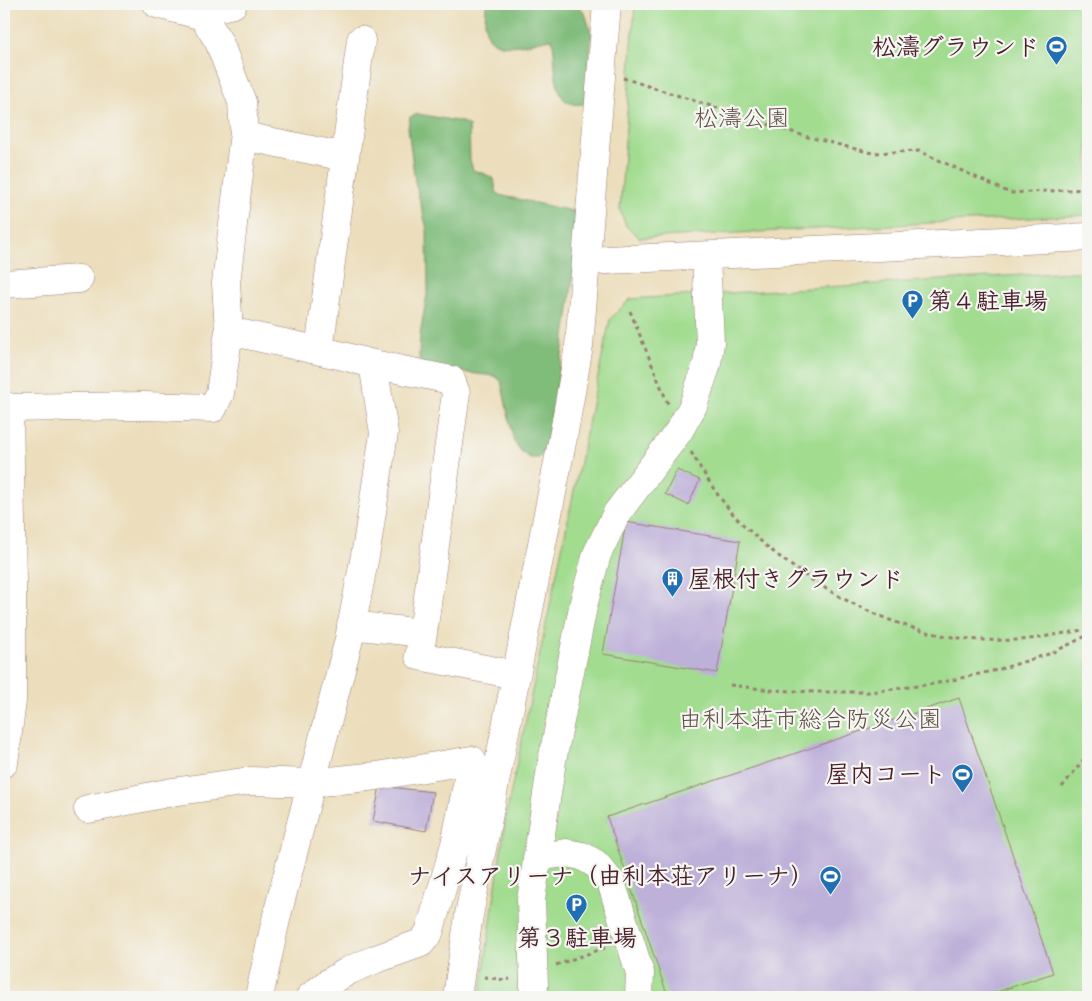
<svg xmlns="http://www.w3.org/2000/svg" width="1092" height="1001" viewBox="0 0 1092 1001" font-family="Caveat,'Klee One',sans-serif">
<rect width="100%" height="100%" fill="#f6f6f2"/>
<filter id="ink" filterUnits="userSpaceOnUse"><feTurbulence type="fractalNoise" baseFrequency=".02" numOctaves="2"/><feDisplacementMap in="SourceGraphic" scale="10" xChannelSelector="R" yChannelSelector="G"/><feConvolveMatrix kernelMatrix="1 2 1 2 8 2 1 2 1" color-interpolation-filters="sRGB"/></filter>
<filter id="wash" filterUnits="userSpaceOnUse"><feTurbulence type="fractalNoise" baseFrequency=".0096" numOctaves="4" result="noise"/><feDisplacementMap in="SourceGraphic" scale="20" xChannelSelector="R" yChannelSelector="G"/><feGaussianBlur stdDeviation="1.12" result="paint"/><feColorMatrix in="noise" values="0 0 0 0 0 0 0 0 0 0 0 0 0 0 0 0 0 1.4 0 .05"/><feComposite in="paint" operator="in"/></filter>
<g filter="url(#wash)">
<rect width="100%" height="100%" fill="#ecdebc"/>
<path fill="#a1dc8f" stroke="#767e5d" d="M635,4H1088V215L640,238L626,226L620,210Z
M1088,271V997H480L506,815L610,319L630,299Z"/>
<path fill="#80bc7a" stroke="#656e52" d="M486,4H578L586,16L592,36L584,104C548,111 558,59 552,39C531,41 488,60 485,24C485,17 486,10 486,4Z
M418,114L462,122L469,126L470,160L473,170L485,174L494,179L496,191L499,195L577,212C576,230 576,248 574,266C568,328 556,390 545,451L539,458H530L522,452L514,442L501,381L495,376L425,368L419,358L420,335L428,288L427,229L415,182L408,127L410,117Z"/>
<g id="blocks">
<path fill="#bdb0d9" d="M677,470L700,480L688,505L665,494Z
M626,522L740,541L717,673L603,654Z
M959,698L1053,973L982,997H668L607,817Z
M380,786L433,792L426,831L373,821Z"/>
</g>
</g>
<g filter="url(#ink)">
<use href="#blocks" fill-opacity="0" stroke="#9b7e74" stroke-width="1"/>
<g fill="none" stroke-linecap="round" stroke-linejoin="round">
<defs>
<path id="minor" d="M203,16L215,8L233,4
M244,136L345,157
M586,261L1088,237
M4,284L79,279
M229,331L339,355L373,364L384,433L367,545L349,639L277,915L259,997
M319,350L361,40
M4,408L144,406L213,408L220,393L229,331L226,283L244,133L242,102L219,42L203,16L157,4
M351,625L423,633L456,393L451,380L373,364
M423,633L419,656L516,675
M4,763L12,701V582L9,407
M88,809L172,792L250,781L311,783L377,776L472,760L455,844L429,933L421,943L376,959L350,970L328,983L310,997
M537,857L566,853L582,856L596,864L611,882L640,973L639,997
M457,997L469,915L564,432L579,346L607,4
M533,997L534,985L531,900L552,761L584,602L597,554L617,513L679,431L693,406L707,364L710,343L706,256"/>
</defs>
<use href="#minor" stroke="#9b7e74" stroke-width="29"/>
<path stroke="#9b7e74" stroke-width="3" stroke-dasharray="4 4" stroke-linecap="butt" d="M623,78L808,137L872,153L919,151L1010,193L1088,189
M630,311L668,404
M691,452C704,474 717,496 734,515C786,571 866,620 941,635C966,640 992,641 1017,640C1026,640 1035,638 1043,637C1058,634 1073,632 1088,629
M730,685L771,690L814,692H869L934,684L997,670L1052,653L1088,635
M1062,787L1088,754
M556,965L607,947
M484,977L505,980L510,979"/>
<use href="#minor" stroke="#fff" stroke-width="28"/>
</g>
</g>
<defs>
<symbol id="stadium-pin" viewBox="-11 -11 22 30"><path d="M0 17L-7.5 6A9.5 9.5 0 1 1 7.5 6Z" fill="#1f6fb2" stroke="#f6f6f2"/><path d="M0-5a6.5 5 0 1 0 0 10a6.5 5 0 1 0 0-10ZM-3.5-1.8h7v3.6h-7Z" fill="#fff"/></symbol>
<symbol id="parking-pin" viewBox="-11 -11 22 30"><path d="M0 17L-7.5 6A9.5 9.5 0 1 1 7.5 6Z" fill="#1f6fb2" stroke="#f6f6f2"/><path d="M-3.5-5.5H1a3.5 3.5 0 0 1 0 7H-1V5.5H-3.5ZM-1-3.4V-.6H.8a1.4 1.4 0 0 0 0-2.8Z" fill="#fff"/></symbol>
<symbol id="building-pin" viewBox="-11 -11 22 30"><path d="M0 17L-7.5 6A9.5 9.5 0 1 1 7.5 6Z" fill="#1f6fb2" stroke="#f6f6f2"/><path d="M-4-6H4V6H1V3H-1V6H-4ZM-2.5-4.3h1.7v1.8h-1.7ZM.8-4.3h1.7v1.8H.8ZM-2.5-1h1.7V.8h-1.7ZM.8-1h1.7V.8H.8Z" fill="#fff"/></symbol>
</defs>
<g fill-rule="evenodd">
<use href="#stadium-pin" x="1044" y="34" width="25" height="34"/>
<use href="#parking-pin" x="900" y="288" width="25" height="34"/>
<use href="#building-pin" x="660" y="566" width="25" height="34"/>
<use href="#stadium-pin" x="950" y="762" width="25" height="34"/>
<use href="#stadium-pin" x="818" y="864" width="25" height="34"/>
<use href="#parking-pin" x="564" y="892" width="25" height="34"/>
</g>
<g text-anchor="middle" dominant-baseline="central" stroke-width="4.5" stroke-linejoin="round" paint-order="stroke">
<g font-size="24" font-weight="bold" fill="#4a1f2b" stroke="#f6f6f2" text-anchor="end">
<text x="1040" y="47">松濤グラウンド</text>
<text x="928" y="301" text-anchor="start">第４駐車場</text>
<text x="688" y="579" text-anchor="start">屋根付きグラウンド</text>
<text x="946" y="774">屋内コート</text>
<text x="814" y="876">ナイスアリーナ（由利本荘アリーナ）</text>
<text x="577" y="938" text-anchor="middle">第３駐車場</text>
</g>
<g font-size="24" fill="#604e44" stroke="#f6f6f2">
<text x="742" y="118">松濤公園</text>
<text x="810" y="719">由利本荘市総合防災公園</text>
</g>
</g>
<rect width="1092" height="1001" fill="none" stroke="#f6f6f2" stroke-width="20"/>
</svg>
